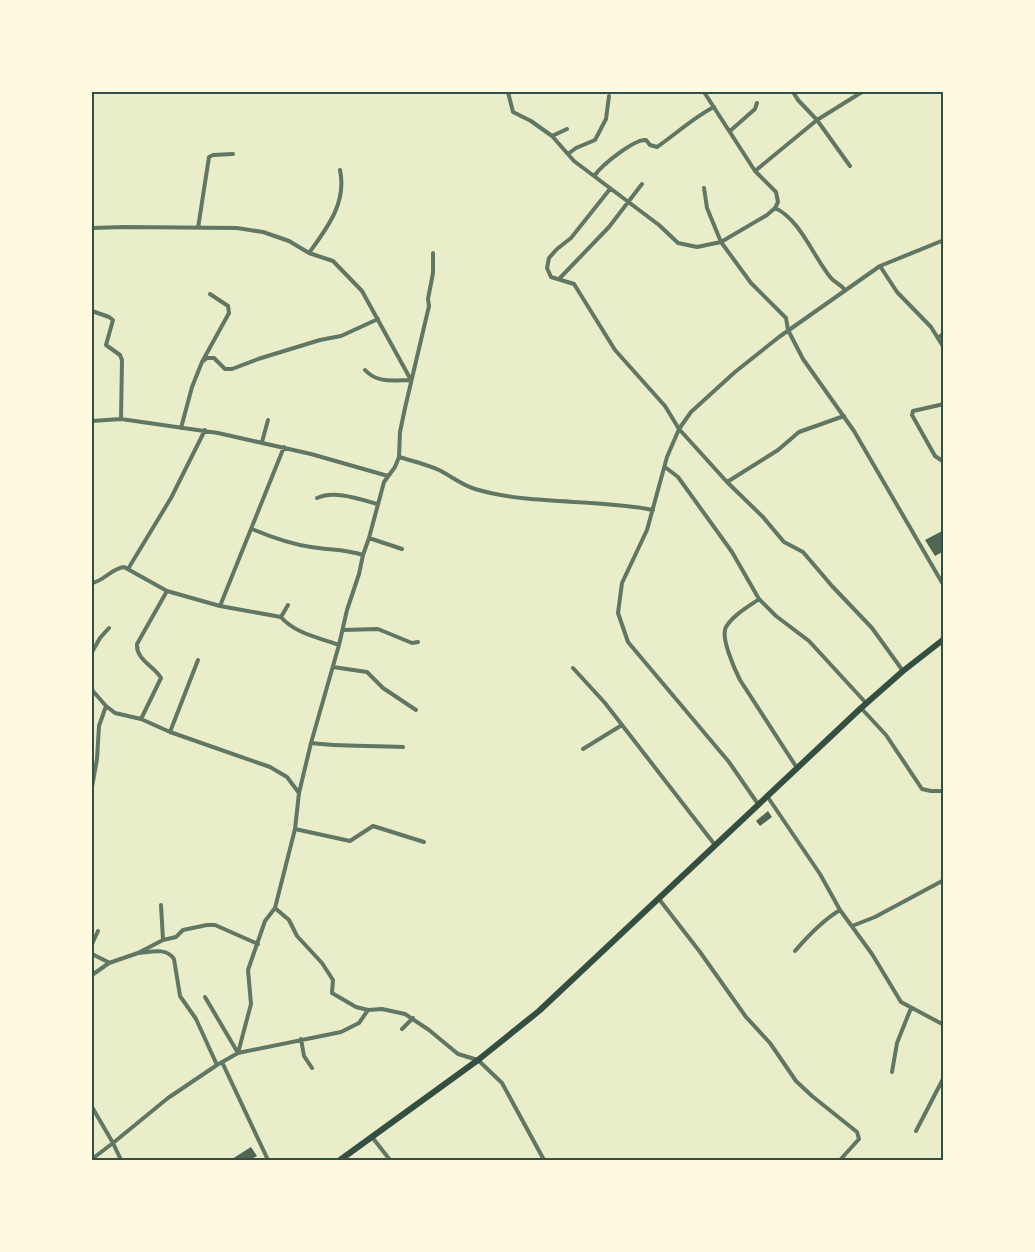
<svg xmlns="http://www.w3.org/2000/svg" width="1035" height="1252" viewBox="0 0 1035 1252" font-family="'Roboto Condensed',sans-serif">
<rect width="100%" height="100%" fill="#e9edc9"/>
<path fill="#4f6655" d="M944,530V551L935,556L925,540Z
M768,811L772,817L760,826L756,821Z
M251,1147L257,1156L250,1160H233L232,1159Z"/>
<g fill="none" stroke-linecap="round" stroke-linejoin="round">
<path stroke="#617663" stroke-width="4" d="M508,92L513,112L531,121L552,136L574,161L659,225L678,243L697,247L721,242L767,215L775,208L778,202L776,192L755,171L704,92
M793,92L798,100L817,120L850,166
M730,131L755,109L757,103
M552,136L567,129
M568,154L576,148L595,140L606,119L609,96
M755,171L817,120L862,92
M595,175C602,165 634,139 646,140L650,145L657,147C676,134 694,117 714,107
M704,188L707,208L721,242L751,283L786,318L788,330L803,359L854,431L944,586
M610,189L571,238L557,249L549,258L547,268L551,277L574,284L615,350L665,406L679,429L727,482L763,517L784,542L803,552L832,586L872,628L903,671
M775,208C800,219 814,258 831,278C835,283 841,284 845,290
M92,228L124,227L237,228L263,232L289,241L309,253L333,261L362,291L411,380
M198,228L209,157L213,155L233,154
M309,253C327,228 347,203 340,170
M880,266L897,292L931,327L944,348
M559,279L609,227L642,184
M92,311L109,317L113,320L106,345L120,355L122,360L121,419
M938,338L944,333
M202,362L207,358H214L225,369H232L258,359L320,340L341,336L378,319
M365,370C378,384 394,380 411,380
M944,404L913,411L912,415L935,456L944,462
M92,421L121,419L218,433L311,454L388,476
M181,428L192,387L202,362L229,313L228,306L210,294
M262,442L268,420
M399,457C412,461 426,464 439,470C451,476 462,485 475,489C533,506 595,498 653,510
M665,467L678,477L732,552L759,599L776,616L809,641L866,703
M727,482L778,450L799,432L844,416
M317,498C335,490 359,499 377,504
M252,529C271,537 291,544 311,547C329,550 346,549 363,555
M369,538L402,549
M128,569L171,498L205,430
M92,583C104,581 112,568 124,567L167,591L220,606L281,617C294,633 320,638 339,645
M759,599C748,607 733,615 726,627C720,637 735,670 740,680L797,768
M220,606L284,447
M281,617L288,605
M343,630L378,629L412,643L418,642
M92,652L100,638L109,628
M333,667L367,672L383,688L416,710
M573,668L605,703L715,845
M92,690L106,706L115,713L141,719L170,732L270,767L287,777L299,793
M861,708L886,735L922,789L931,791H944
M141,719L161,678C154,666 136,660 137,644L167,591
M170,732L198,660
M311,743C341,747 372,745 403,747
M583,749L622,725
M92,787L97,759L99,726L106,706
M767,796L820,874L840,910L872,954L901,1002L944,1025
M758,804L729,762L628,642L618,613L622,583L647,530L667,457L679,429L691,412L735,372L779,337L880,266L944,240
M295,829L350,841L373,826L424,842
M659,899L700,952L746,1017L770,1043L796,1081L812,1096L857,1132L859,1139L840,1160
M161,905L163,940
M275,908L289,920L297,936L322,963L333,980L332,993L356,1007L368,1010L382,1009L405,1014L429,1030L458,1054L478,1060L502,1083L544,1160
M852,926L875,917L944,880
M92,944L98,931
M795,951C807,937 825,919 840,910
M92,954L108,962
M92,975L109,963L138,953L163,940L176,937L183,930L207,925H215L258,944
M205,997L238,1053
M402,1029L413,1018
M301,1039L304,1056L312,1068
M238,1053L251,1004L248,970L265,921L275,908L295,829L299,793L311,743L339,645L347,610L359,574L363,555L369,538L384,482L395,467L399,457L400,432L405,408L429,306L428,299L433,273V253
M222,1062L268,1160
M217,1065L238,1053L341,1032L359,1023L368,1010
M892,1072L897,1043L911,1008
M92,1107L113,1143L168,1098L217,1065L196,1019L180,996L174,959C166,947 151,952 138,953
M916,1131L944,1077
M372,1137L390,1160
M92,1159L113,1143L121,1160"/>
<path stroke="#344e41" stroke-width="6" d="M340,1160L478,1060L539,1011L861,708L903,671L944,639"/>
</g>
<rect width="1035" height="1252" fill="none" stroke="#fefae0" stroke-width="186"/>
<rect x="93" y="93" width="849" height="1066" fill="none" stroke="#344e41" stroke-width="2"/>
</svg>
